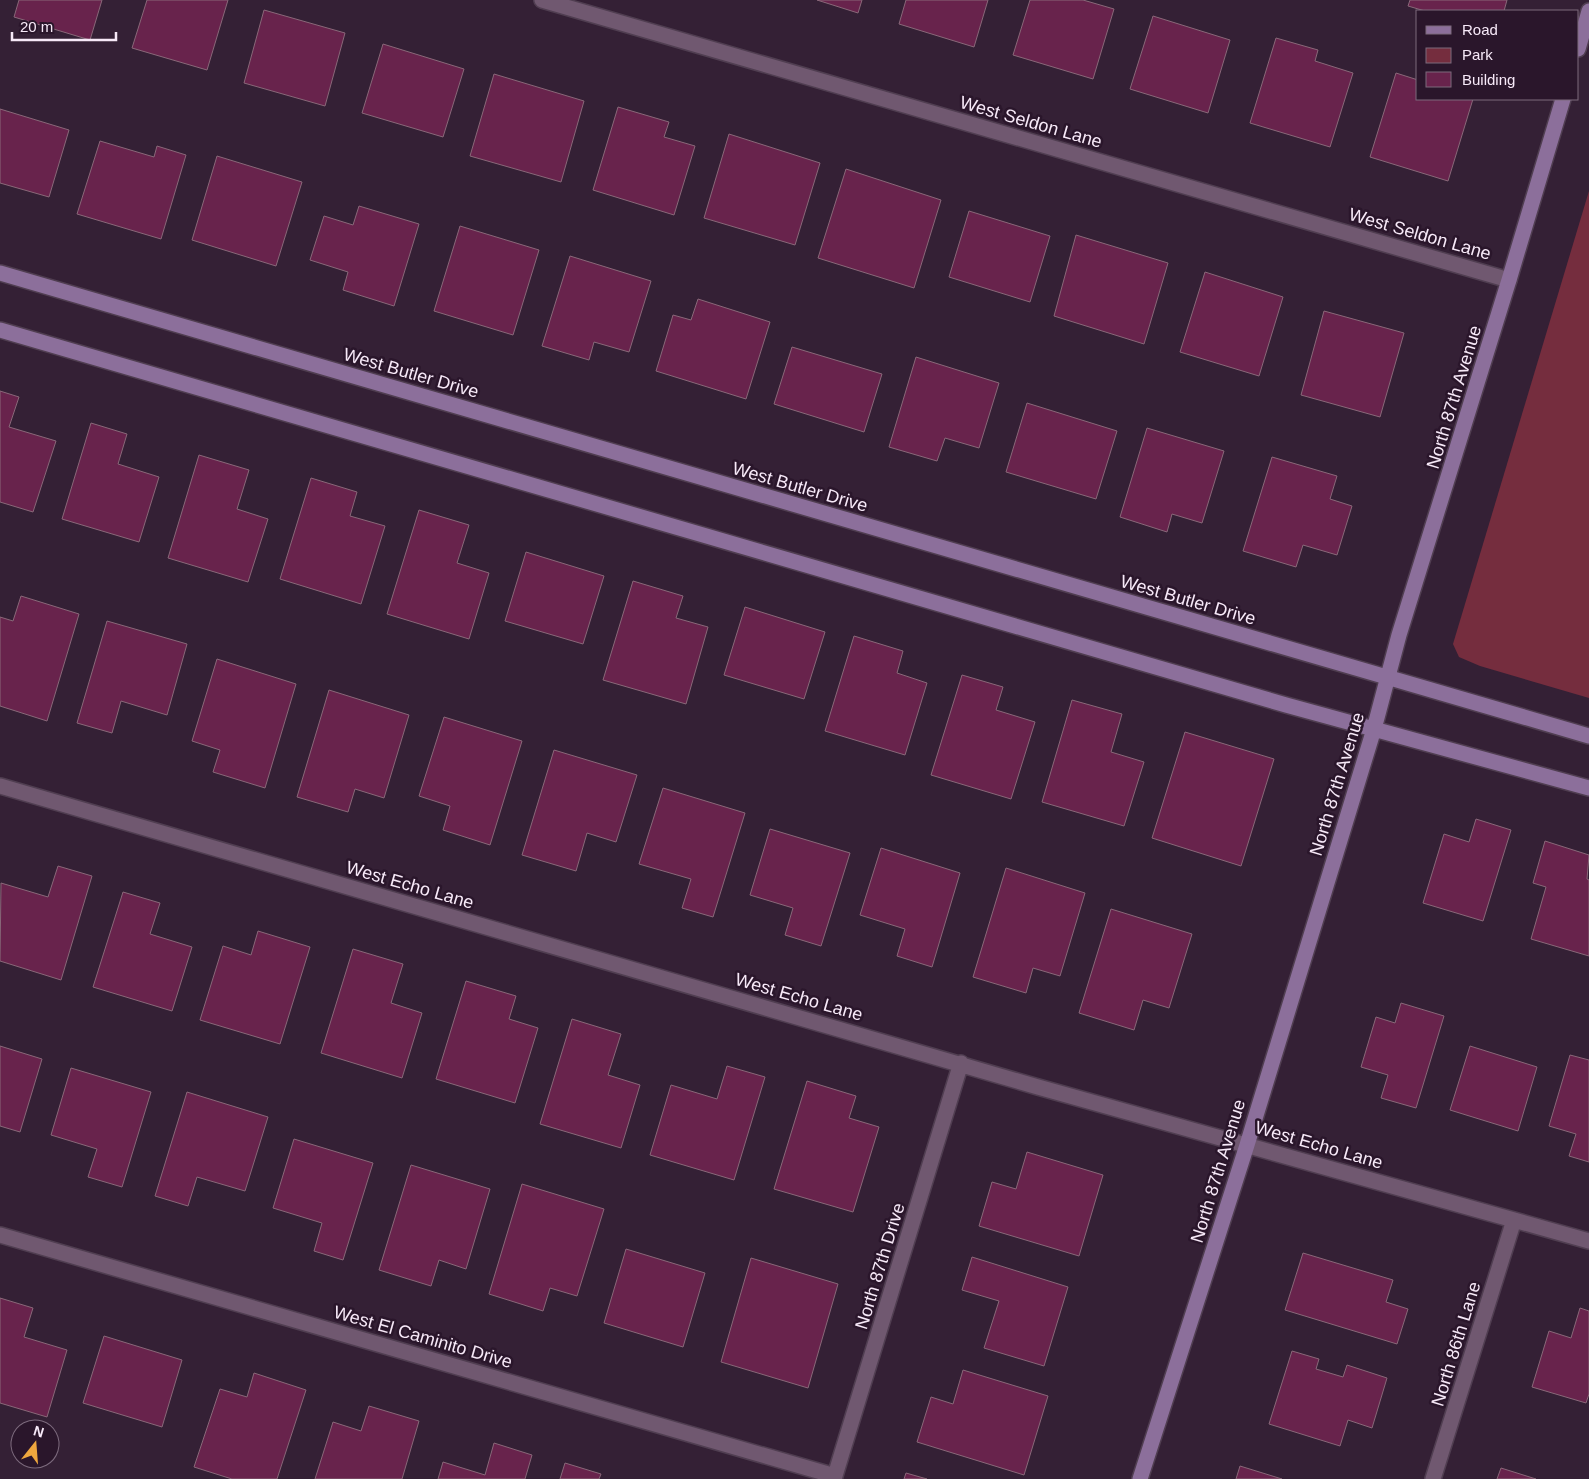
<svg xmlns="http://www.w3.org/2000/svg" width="1589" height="1479" viewBox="0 0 1589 1479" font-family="Helvetica,sans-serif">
<rect width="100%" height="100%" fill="#342035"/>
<path fill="#752d3e" d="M1589,191V698L1480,666L1459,657L1453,644Z"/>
<path fill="#68234c" stroke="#896879" d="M19,0H102L90,40L14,17Z
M147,0H228L207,70L132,48Z
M817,0H862L858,13Z
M906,0H988L974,47L899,24Z
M1030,0H1083L1114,9L1093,79L1013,55Z
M1410,0H1507L1504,11H1425L1408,6Z
M264,10L345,33L325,106L244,83Z
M1153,16L1230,40L1208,113L1130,89Z
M1276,38L1318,50L1315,61L1353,73L1330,147L1250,123Z
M383,44L464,69L443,137L362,113Z
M1396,73L1418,80V99H1473L1448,181L1370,157Z
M494,74L584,101L561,182L470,156Z
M618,107L669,122L664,137L695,146L674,215L593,190Z
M0,109L69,130L49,197L0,183Z
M729,134L820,163L795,245L704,218Z
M100,141L154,157L157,146L186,155L161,239L77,214Z
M217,156L302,182L276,266L192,240Z
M846,169L941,200L914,288L818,258Z
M359,206L419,224L394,306L343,290L348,272L310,260L324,216L353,225Z
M969,211L1050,236L1030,302L949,277Z
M460,226L539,250L513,335L434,311Z
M1076,235L1168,263L1144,344L1054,316Z
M570,256L651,281L629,352L594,342L589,360L542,346Z
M1205,272L1283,297L1259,376L1180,352Z
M698,299L770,322L746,399L656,371L673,315L691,320Z
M1324,311L1404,333L1380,417L1301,395Z
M792,347L882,374L864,432L774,404Z
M916,357L999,383L979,448L945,438L937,461L889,447Z
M0,391L19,397L9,427L56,441L33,512L0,502Z
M1027,403L1117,431L1096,499L1006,472Z
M91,423L127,434L118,464L159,477L139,542L62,519Z
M1147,428L1224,451L1202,523L1172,514L1167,532L1120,517Z
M199,455L249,470L237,509L268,519L248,582L168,558Z
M1272,457L1337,476L1330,499L1352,506L1337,555L1303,545L1296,567L1243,551Z
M311,478L357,492L350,516L385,526L361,604L280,579Z
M419,510L469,525L457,563L489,573L469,639L387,614Z
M526,552L604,576L583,644L505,621Z
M633,581L683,596L676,618L708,627L686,704L603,680Z
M21,596L79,614L47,721L0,706V617L13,621Z
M745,607L825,632L804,699L724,675Z
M107,621L187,644L167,715L121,701L112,733L77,723Z
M854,636L903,651L897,673L927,683L905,755L825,731Z
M217,659L296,684L265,788L213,772L220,750L192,741Z
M962,675L1003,687L996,710L1035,722L1011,799L931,775Z
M329,690L409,715L384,798L355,789L348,812L297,797Z
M1072,700L1122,714L1111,752L1144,762L1124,826L1042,802Z
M444,717L522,741L490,845L443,830L450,806L419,796Z
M1185,732L1274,759L1241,866L1152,838Z
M554,750L637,775L616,842L587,833L576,871L522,855Z
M663,788L745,813L713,917L682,908L691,879L639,864Z
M1476,819L1511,830L1483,921L1423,903L1444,834L1469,842Z
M770,829L850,853L821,946L785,935L793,908L750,895Z
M1545,841L1589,855L1587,879L1589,880V956L1531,939L1546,887L1533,883Z
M881,848L960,873L932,967L897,956L905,929L860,915Z
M58,866L92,876L61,980L0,961L1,883L48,897Z
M1006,868L1085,893L1060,976L1033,968L1026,993L973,977Z
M123,892L160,903L150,934L192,947L172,1011L93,987Z
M1111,909L1192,934L1169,1008L1143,1000L1134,1030L1079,1013Z
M258,931L310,947L280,1044L200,1020L223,946L251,955Z
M353,949L403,964L391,1003L422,1013L402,1078L321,1053Z
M466,981L516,996L509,1019L538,1028L515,1103L436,1079Z
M1401,1003L1444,1016L1416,1108L1381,1098L1388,1075L1361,1067L1376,1017L1395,1023Z
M572,1019L621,1034L608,1075L640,1085L621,1148L540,1124Z
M0,1046L42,1059L20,1132L0,1126Z
M1470,1046L1537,1067L1518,1131L1450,1110Z
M1570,1055L1589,1060V1162L1569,1156L1576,1134L1549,1126Z
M727,1066L765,1077L734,1180L650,1155L671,1085L717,1099Z
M71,1068L151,1092L122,1187L88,1177L97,1149L51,1135Z
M807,1081L856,1096L849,1118L879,1127L853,1212L774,1189Z
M187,1092L268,1117L245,1191L197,1177L188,1206L155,1196Z
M294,1139L373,1163L343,1260L314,1251L322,1223L273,1208Z
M1027,1152L1103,1175L1079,1256L979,1226L992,1182L1016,1189Z
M411,1165L490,1189L466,1269L439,1260L431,1286L379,1270Z
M522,1184L604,1209L577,1296L550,1288L543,1311L489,1294Z
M626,1249L705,1273L683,1347L604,1323Z
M1303,1253L1393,1280L1386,1302L1408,1309L1397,1344L1285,1310Z
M972,1257L1068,1287L1044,1366L984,1348L999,1301L962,1290Z
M751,1258L838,1284L808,1388L721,1362Z
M0,1298L33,1308L24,1337L67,1350L47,1417L0,1403Z
M1580,1308L1589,1311V1394L1586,1403L1532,1387L1549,1331L1571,1338Z
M104,1336L182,1360L162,1427L83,1403Z
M1292,1351L1319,1359L1316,1369L1343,1377L1347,1365L1387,1378L1372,1428L1348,1420L1340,1446L1269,1424Z
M963,1370L1048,1396L1024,1475L917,1442L931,1397L953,1404Z
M254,1373L306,1390L277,1479H232L194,1467L220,1389L247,1397Z
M369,1406L419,1421L402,1479H315L333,1422L361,1431Z
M494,1443L532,1455L525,1479H438L443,1462L485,1475Z
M565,1463L601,1474L599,1479H560Z
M1240,1466L1282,1479H1236Z
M1501,1468L1536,1479H1497Z
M906,1473L927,1479H904Z"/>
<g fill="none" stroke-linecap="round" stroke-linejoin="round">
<defs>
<path id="street" d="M542,0L1509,280
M0,786L1038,1087L1589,1241
M0,1235L835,1476
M834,1479L961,1063
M1433,1479L1514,1220"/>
<path id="secondary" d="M1578,49L1589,11
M0,273L1589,736
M0,330L1286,705L1589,788
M1140,1479L1247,1145L1374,729L1399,635L1509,280L1563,99"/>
</defs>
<use href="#street" stroke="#503e51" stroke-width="18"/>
<use href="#secondary" stroke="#503e51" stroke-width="18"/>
<use href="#street" stroke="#705870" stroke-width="15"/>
<use href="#secondary" stroke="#8c6f9b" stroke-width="15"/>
</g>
<g text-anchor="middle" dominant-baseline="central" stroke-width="5" stroke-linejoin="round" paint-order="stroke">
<g font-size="18" fill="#f7e9f8" stroke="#2a162b">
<text transform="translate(1031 122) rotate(16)">West Seldon Lane</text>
<text transform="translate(1420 234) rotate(16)">West Seldon Lane</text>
<text transform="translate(411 373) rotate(16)">West Butler Drive</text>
<text transform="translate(1454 397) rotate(-73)">North 87th Avenue</text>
<text transform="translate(800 487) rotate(16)">West Butler Drive</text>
<text transform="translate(1188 600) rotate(16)">West Butler Drive</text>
<text transform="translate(1337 784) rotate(-73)">North 87th Avenue</text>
<text transform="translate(410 885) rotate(16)">West Echo Lane</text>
<text transform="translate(799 997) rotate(16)">West Echo Lane</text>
<text transform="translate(1319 1145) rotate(16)">West Echo Lane</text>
<text transform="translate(1218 1171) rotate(-73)">North 87th Avenue</text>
<text transform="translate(880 1266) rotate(-73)">North 87th Drive</text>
<text transform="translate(423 1337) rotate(16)">West El Caminito Drive</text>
<text transform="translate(1456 1344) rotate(-73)">North 86th Lane</text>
</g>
</g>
<rect x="1416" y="10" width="162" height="90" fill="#2a162b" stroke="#7c6a7d"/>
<rect x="1426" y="26" width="25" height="8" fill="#8c6f9b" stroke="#7c6a7d"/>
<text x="1462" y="35" font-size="15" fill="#f7e9f8">Road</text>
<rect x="1426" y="48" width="25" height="15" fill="#752d3e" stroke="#7c6a7d"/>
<text x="1462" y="60" font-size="15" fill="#f7e9f8">Park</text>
<rect x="1426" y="72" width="25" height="15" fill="#68234c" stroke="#7c6a7d"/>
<text x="1462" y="85" font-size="15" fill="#f7e9f8">Building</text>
<g transform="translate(35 1444) rotate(17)"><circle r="24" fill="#2a162b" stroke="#7c6a7d"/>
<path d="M0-4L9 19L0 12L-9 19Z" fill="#efa73e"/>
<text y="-8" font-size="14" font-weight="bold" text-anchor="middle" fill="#f7e9f8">N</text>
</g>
<path d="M12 32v8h104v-8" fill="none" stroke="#f7e9f8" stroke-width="2.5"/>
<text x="20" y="32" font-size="15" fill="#f7e9f8" stroke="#2a162b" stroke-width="4" paint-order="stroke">20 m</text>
</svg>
